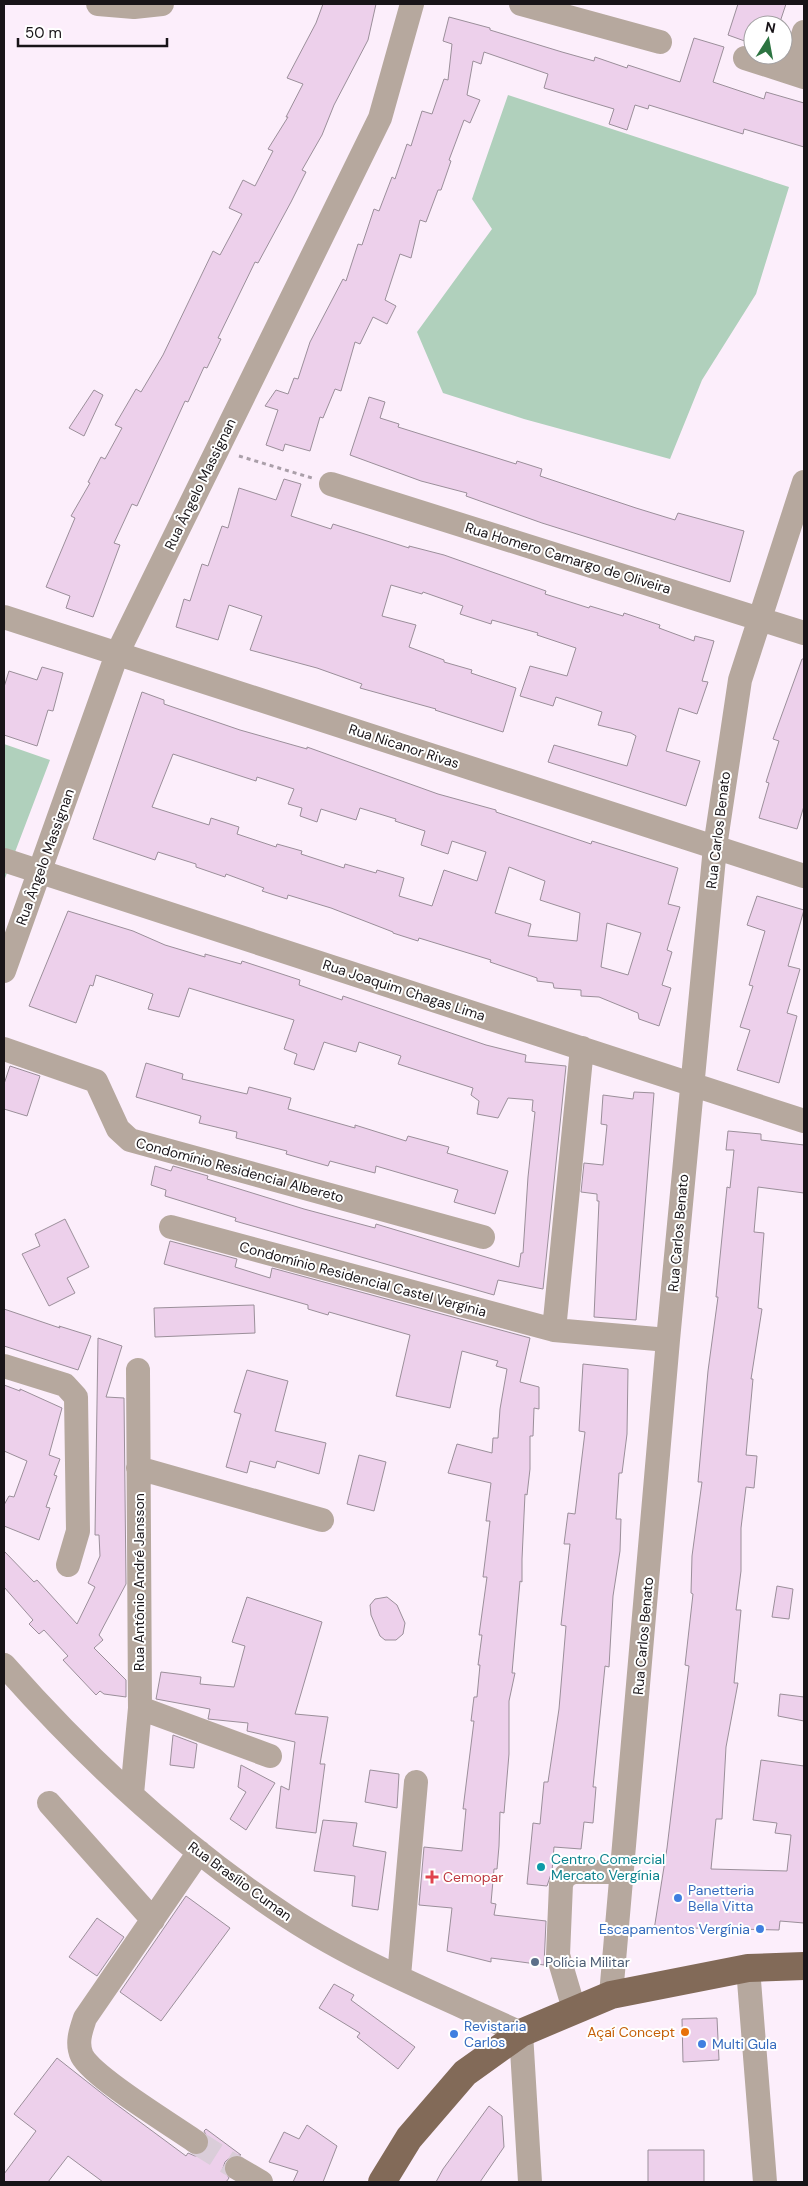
<svg xmlns="http://www.w3.org/2000/svg" width="808" height="2186" viewBox="0 0 808 2186" font-family="'DM Sans',sans-serif">
<rect width="100%" height="100%" fill="#fceefb"/>
<path fill="#b0d0bc" d="M508,95L789,187L756,294L702,380L670,459L524,419L443,393L417,332L492,229L472,199Z
M4,744L50,760L4,881Z"/>
<path fill="#edd0eb" stroke="#9b8f9a" fill-rule="evenodd" d="M323,4H376L368,40L334,105L322,135L302,170L306,172L291,202L258,263L255,262L218,338L221,339L207,368L204,367L188,402L185,401L137,506L132,504L114,543L120,545L93,617L66,608L70,596L46,587L75,518L71,516L90,483L88,482L101,457L105,459L122,428L115,425L136,389L141,392L163,355L213,251L220,255L242,214L229,208L243,180L255,186L273,151L268,149L288,117H286L303,84L287,78L316,23Z
M738,4H786L779,25H753V44L728,35Z
M449,17L490,28V30L562,52L594,61L595,57L627,68L628,65L680,82L694,38L724,47L713,82L764,99L766,92L804,103V147L744,129L743,134L649,105L648,109L635,105L627,130L609,124L614,109L544,88L548,74L484,52L481,64L473,61L467,95L480,100L470,123L464,120L449,160L451,161L441,190H438L426,222L420,220L411,258L400,254L385,300L396,306L387,324L373,317L360,344L355,342L341,391L335,389L323,418L320,417L310,451L285,444L283,451L266,445L278,410L265,406L276,390L288,394L294,378L298,379L310,342L343,279L346,281L358,244L362,245L374,209L379,211L392,177L395,179L407,144L411,146L422,111L432,114L444,79L448,80L452,44L443,41Z
M94,390L103,395L84,436L69,428Z
M369,397L385,402L380,418L399,424L398,427L516,464L517,461L542,469L540,476L636,508L675,520L678,513L744,531L730,582L542,523L466,496L467,493L421,481L350,455Z
M284,479L301,484L291,516L331,529L333,524L409,548V546L444,555L546,591L545,594L589,608L590,606L623,616L624,613L660,625L659,628L694,641L695,636L714,641L702,681L708,682L697,714L679,708L666,751L700,761L686,806L548,762L554,745L627,766L636,736L631,733L598,725L602,712L556,697L553,706L520,696L530,666L567,676L576,648L537,635L538,633L492,620L491,624L460,614L463,606L423,592L422,594L391,585L382,616L416,625L409,647L444,660V662L472,670L471,673L516,688L503,732L435,710L436,709L360,688L362,684L317,668L250,650L262,616L229,605L218,640L176,627L184,599L190,601L202,564L208,566L222,526L228,528L239,488L276,500Z
M802,659H804V806L797,829L759,818L769,783L766,782L779,741L773,739Z
M42,667L63,673L53,711L48,710L37,746L4,735V687L9,671L37,680Z
M142,692L164,700V704L240,730L307,749V747L438,794L496,810V812L591,844L592,841L678,868L668,904L680,907L667,950L672,952L662,985L671,988L659,1026L639,1019L638,1013L599,997L581,996V990L554,988L553,983L537,981V978L490,962L491,960L419,938L418,941L393,933V932L331,908L288,895L287,899L262,891L264,888L226,874L225,877L196,867V864L158,852L155,860L93,839ZM173,754L256,781L257,777L294,789L288,804L302,808L300,816L317,822L321,809L356,820L360,808L396,819L395,821L425,831L421,845L448,854L452,841L486,852L477,881L444,870L432,906L399,896L404,878L377,870L376,873L345,864L344,868L301,854L302,851L277,844L276,847L237,834L239,827L211,818L209,825L152,807ZM509,867L545,881L540,900L580,913L577,941L528,936L531,924L495,913ZM607,923L641,933L628,975L601,967Z
M757,896L804,910L788,966L800,969L787,1013L797,1016L779,1083L737,1070L750,1030L740,1027L753,986L749,985L765,931L747,925Z
M68,911L133,931L165,945L205,957V954L241,964L242,961L300,980L299,985L342,1000L343,996L486,1045L526,1055L525,1062L566,1066L543,1289L498,1280L494,1295L235,1221L236,1218L165,1196L166,1190L151,1185L155,1166L171,1171L173,1166L208,1176L207,1179L304,1209L375,1228L376,1224L519,1267L521,1253H523L528,1177L535,1112L532,1111L533,1100L508,1098L498,1118L477,1114L479,1101L471,1095L473,1088L398,1064L401,1056L359,1042L356,1052L324,1042L314,1070L294,1064L297,1054L284,1049L294,1020L189,988L179,1017L148,1009L153,994L96,975L93,986L90,985L76,1023L29,1006Z
M146,1063L183,1074L182,1079L247,1094L249,1087L291,1098L288,1109L355,1128V1125L406,1141L408,1136L449,1147L447,1153L508,1171L495,1214L454,1202L458,1190L376,1166L375,1173L330,1161L328,1166L286,1154L287,1151L236,1138L237,1132L199,1123L201,1116L136,1097Z
M10,1066L40,1076L27,1116L4,1109V1084Z
M634,1092L654,1093L636,1320L594,1317L599,1201H597V1194L581,1192L584,1163L603,1165L607,1125L601,1124L603,1095L633,1099Z
M728,1131L761,1134V1140L804,1145V1193L758,1187L754,1232L764,1233L758,1308L762,1309L751,1379H753L746,1455L757,1456L754,1488L746,1487L741,1528V1571L736,1610H741L734,1683H738L726,1747L722,1819H716L711,1869L787,1871L791,1835L775,1833L777,1823L753,1820L761,1760L804,1766V1923L780,1921L779,1930L691,1928L690,1934L654,1930L667,1848L689,1666L685,1665L693,1594L691,1593L692,1556L702,1482H698L708,1371L718,1297H716L727,1187L730,1188L734,1150H726Z
M65,1219L89,1267L67,1278L75,1293L49,1306L22,1254L40,1246L35,1234Z
M170,1241L237,1259L235,1267L270,1278L272,1268L530,1338L520,1382L539,1387V1409L534,1408L533,1436H530V1469L527,1495L525,1494L522,1559V1582L520,1581L512,1673H515L509,1701V1754L504,1813L500,1812L499,1846L497,1869H494L491,1903L496,1904L494,1915L546,1921L544,1965L491,1958V1962L447,1951L452,1908L419,1905L424,1847L462,1851L466,1809H463L474,1721H471L474,1697H477L480,1665H478L482,1635H479L487,1577H483L490,1521H486L491,1483L448,1473L457,1444L492,1453L493,1438H498L500,1409L507,1369L496,1366L498,1361L462,1351L450,1408L396,1396L410,1335L329,1312L328,1315L308,1309V1305L164,1264Z
M254,1305L255,1333L155,1337L154,1308Z
M4,1309L60,1328L59,1326L91,1336L78,1370L4,1346Z
M98,1338L122,1346L106,1397L124,1398L126,1584L99,1635L103,1640L94,1648L126,1680V1697L104,1694L100,1691L96,1695L63,1660L68,1656L44,1630L39,1634L29,1624L33,1620L4,1587V1551L34,1582L37,1580L77,1624L95,1587L88,1583L100,1556L99,1535H95Z
M583,1364L628,1369L627,1434L622,1473H619L616,1519H621L620,1551L613,1596L609,1667L605,1666L593,1787H596L593,1823L584,1822L581,1849L554,1847L552,1871L547,1886L527,1884L533,1823L540,1824L544,1782H548L559,1709L566,1626L561,1625L570,1544H564L568,1513L575,1514L585,1432L579,1431Z
M247,1370L288,1381L275,1431L326,1443L319,1474L277,1461L275,1468L250,1461L247,1473L226,1467L241,1414L234,1412Z
M4,1385L20,1391V1389L62,1408L49,1455L60,1459L54,1475L57,1476L46,1507L50,1508L39,1540L4,1526V1505L9,1496L14,1497L27,1461L4,1451Z
M359,1455L386,1462L374,1511L347,1504Z
M777,1586L793,1589L789,1619L772,1617Z
M247,1597L322,1622L295,1714L328,1717L320,1764H325L316,1833L276,1828L281,1786L289,1790L295,1742L247,1731L248,1723L208,1719L210,1709L156,1699L161,1672L201,1677L200,1684L234,1687L245,1646L232,1642Z
M387,1597L397,1605L405,1623L403,1634L396,1640H385L380,1636L371,1615L370,1605L375,1599Z
M780,1694L804,1697V1721L778,1716Z
M173,1735L197,1744L194,1768L170,1765Z
M241,1765L275,1783L246,1830L230,1819L246,1792L238,1787Z
M370,1770L399,1774L397,1808L365,1802Z
M323,1820L357,1823L353,1846L386,1852L378,1910L352,1906L355,1876L314,1871Z
M186,1896L230,1928L161,2021L120,1992Z
M97,1918L124,1937L97,1976L69,1957Z
M334,1984L354,1995L351,2000L415,2047L398,2069L357,2037L360,2033L319,2008Z
M717,2018L719,2060L683,2062L682,2019Z
M57,2058L109,2099L186,2156L188,2153L195,2156L202,2155L207,2150L210,2143L204,2131L206,2129L241,2155L231,2156L225,2162L223,2168L229,2178L226,2182H103L68,2156L48,2182H4V2174L36,2131L14,2114Z
M489,2106L502,2116L504,2147L480,2182H436L443,2169Z
M307,2125L337,2146L323,2182H293L298,2171L269,2162L284,2132L299,2139Z
M648,2150H704V2182H648Z"/>
<g fill="none" stroke-linecap="round" stroke-linejoin="round">
<path stroke="#dacdd9" stroke-width="24" stroke-dasharray="24 12" stroke-linecap="butt" d="M196,2142L237,2168"/>
<path stroke="#aa9fa9" stroke-width="3" stroke-dasharray="4 4" stroke-linecap="butt" d="M239,456L312,478"/>
<path stroke="#b6a89e" stroke-width="24" d="M98,4L134,7L162,4
M521,4L660,42
M745,58L804,77
M791,72L804,32
M331,484L804,633
M4,617L804,876
M4,860L804,1121
M4,971L117,654L380,118L412,4
M4,1049L96,1081L118,1129L130,1140L483,1237
M171,1227L554,1330L668,1340
M554,1330L582,1048
M4,1366L65,1385L76,1397L78,1531L68,1565
M138,1468L322,1520
M4,1665C87,1759 183,1848 288,1917C358,1963 445,1998 521,2033L530,2182
M140,1708L270,1756
M132,1794L140,1708L138,1370
M49,1803L153,1920
M748,1968L765,2182
M399,1976L416,1782
M611,1995L668,1340L715,847L740,680L804,482
M574,2009L558,1955L561,1884L565,1876L573,1872H622
M196,2142C172,2125 94,2078 82,2056C76,2043 81,2030 85,2018L199,1852
M237,2168L261,2182"/>
<path stroke="#826a58" stroke-width="28" d="M382,2182L409,2138L465,2073L521,2033L611,1995L748,1968L804,1966"/>
</g>
<circle fill="#0f9aa8" stroke="#fff" stroke-width="2" cx="541" cy="1867" r="5"/>
<path fill="#e0444e" stroke="#fff" stroke-width="2" d="M429.5 1869.5h5v5h5v5h-5v5h-5v-5h-5v-5h5z"/>
<g fill="#3f7fe0" stroke="#fff" stroke-width="2">
<circle cx="678" cy="1898" r="5"/>
<circle cx="760" cy="1929" r="5"/>
<circle cx="454" cy="2034" r="5"/>
<circle cx="702" cy="2044" r="5"/>
</g>
<circle fill="#5c6f8a" stroke="#fff" stroke-width="2" cx="535" cy="1962" r="5"/>
<circle fill="#e8710a" stroke="#fff" stroke-width="2" cx="685" cy="2032" r="5"/>
<g text-anchor="middle" dominant-baseline="central" stroke-width="4" stroke-linejoin="round" paint-order="stroke">
<g font-size="14" fill="#181418" stroke="#fff">
<text transform="translate(200 484) rotate(-64)">Rua Ângelo Massignan</text>
<text transform="translate(568 558) rotate(17)">Rua Homero Camargo de Oliveira</text>
<text transform="translate(404 746) rotate(18)">Rua Nicanor Rivas</text>
<text transform="translate(718 830) rotate(-83)">Rua Carlos Benato</text>
<text transform="translate(45 857) rotate(-70)">Rua Ângelo Massignan</text>
<text transform="translate(404 990) rotate(18)">Rua Joaquim Chagas Lima</text>
<text transform="translate(240 1170) rotate(15)">Condomínio Residencial Albereto</text>
<text transform="translate(678 1233) rotate(-85)">Rua Carlos Benato</text>
<text transform="translate(363 1279) rotate(15)">Condomínio Residencial Castel Vergínia</text>
<text transform="translate(139 1582) rotate(-90)">Rua Antônio André Jansson</text>
<text transform="translate(643 1636) rotate(-85)">Rua Carlos Benato</text>
<text transform="translate(240 1881) rotate(36)">Rua Brasílio Cuman</text>
</g>
<g font-size="14" fill="#0d838f" stroke="#fff" text-anchor="start">
<text x="551" y="1859">Centro Comercial<tspan x="551" dy="16">Mercato Vergínia</tspan></text>
</g>
<g font-size="14" fill="#be3a42" stroke="#fff" text-anchor="start">
<text x="443" y="1877">Cemopar</text>
</g>
<g font-size="14" fill="#366cbe" stroke="#fff" text-anchor="start">
<text x="688" y="1890">Panetteria<tspan x="688" dy="16">Bella Vitta</tspan></text>
<text x="750" y="1929" text-anchor="end">Escapamentos Vergínia</text>
<text x="464" y="2026">Revistaria<tspan x="464" dy="16">Carlos</tspan></text>
<text x="712" y="2044">Multi Gula</text>
</g>
<g font-size="14" fill="#4e5e75" stroke="#fff" text-anchor="start">
<text x="545" y="1962">Polícia Militar</text>
</g>
<g font-size="14" fill="#c56008" stroke="#fff" text-anchor="end">
<text x="675" y="2032">Açaí Concept</text>
</g>
</g>
<rect width="808" height="2186" fill="none" stroke="#181418" stroke-width="10"/>
<g transform="translate(768 40) rotate(11)"><circle r="24" fill="#ffffff" stroke="#a3a1a3"/>
<path d="M0-4L9 19L0 12L-9 19Z" fill="#2c7441"/>
<text y="-8" font-size="14" font-weight="bold" text-anchor="middle" fill="#181418">N</text>
</g>
<path d="M18 38v8h149v-8" fill="none" stroke="#181418" stroke-width="2.5"/>
<text x="25" y="38" font-size="15" fill="#181418" stroke="#ffffff" stroke-width="4" paint-order="stroke">50 m</text>
</svg>
